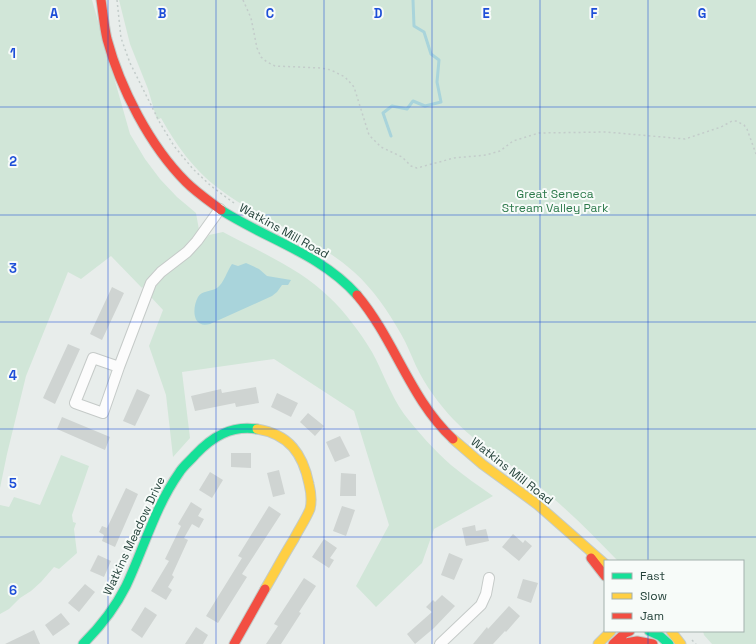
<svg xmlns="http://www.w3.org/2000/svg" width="756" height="644" viewBox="0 0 756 644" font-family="'Space Grotesk',sans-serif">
<rect width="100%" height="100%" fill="#e8edeb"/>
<path fill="#d1e6d8" d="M0,0H92L130,134L145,159L160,179L177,197L196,213L199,230L183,248L154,271L142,288L111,256L81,279L68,272L26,376L7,454L0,488Z
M119,0H756V644H712L704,635L703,631H743V561H618C590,532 562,504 530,479C504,460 476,443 453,419C439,404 425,385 416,366C411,355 407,344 401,334C388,311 373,289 354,272C314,236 261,221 218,188C194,170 176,145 161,118L157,120L148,89L130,44Z
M223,232C258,251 301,269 329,297C345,312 360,332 372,352C383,372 390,394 404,414C418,432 434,450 451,465C464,476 479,486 493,496L434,529L422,563L376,607L356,586L389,525L354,411L274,359L182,372L190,438L173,457L166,395L149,346L163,310L150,296L152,291L166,274L189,257L209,235Z
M61,455L89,466L72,515L73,522L76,523L74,529L77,553L59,569L54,567L41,582L31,591L20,598L9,609L0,614V505L9,507L14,497L40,505Z"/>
<path fill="#a9d4db" d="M246,263L259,269L267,276L291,280L288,285H282L277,292L272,296L210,324C192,329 192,308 198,297C202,290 211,292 217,288C224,283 227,271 232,264L238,266Z"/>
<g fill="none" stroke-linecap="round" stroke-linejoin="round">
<path stroke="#a9d4db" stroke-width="3" d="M391,136L383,113L392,106L407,109L413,101L425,106L441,102L437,82L439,60L431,54L424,32L414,26L413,0"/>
</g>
<path fill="#cfd4d2" d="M112,287L124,293L102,340L90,334Z
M68,344L80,349L55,404L43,398Z
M256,387L259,403L236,407L235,403L195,411L191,396L221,389L222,393Z
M137,389L150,395L135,426L123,421Z
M277,393L298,403L291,417L271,407Z
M308,413L324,426L315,436L300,422Z
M62,417L110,437L105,450L57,429Z
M340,436L350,456L335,462L326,442Z
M231,453H251V468L231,467Z
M279,470L285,494L273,497L267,473Z
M210,472L223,480L212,498L199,490Z
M341,473L356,474V496H340Z
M126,488L138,494L115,547L102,541L104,535L99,532L102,526L107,528Z
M191,502L202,509L198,516L204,519L199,528L192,524L184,538L188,540L172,575L174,577L168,587L172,590L166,600L151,591L169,561L165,559L181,526L178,524Z
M269,506L281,514L242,574L247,577L218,623L206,616L242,558L238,556Z
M342,506L355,510L346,536L333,531Z
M475,525L476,531L486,529L489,541L466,546L462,528Z
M513,534L523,543L525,540L532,546L519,561L502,547Z
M324,539L337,548L330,558L334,560L329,568L312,557Z
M449,553L463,559L454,580L441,575Z
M98,555L111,561L104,577L90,571Z
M304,578L316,586L299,612L301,613L281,644H266L278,626L274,624Z
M523,579L538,583L531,603L517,598Z
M85,584L95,592L79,612L68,603Z
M442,595L455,606L434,628L415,644L407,634L432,612L426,607L433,600L435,602Z
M509,606L520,616L506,632L505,631L493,644H473L487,627L488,629Z
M145,607L157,615L142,638L131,630Z
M61,613L70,624L53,636L45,625Z
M196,627L208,635L203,644H185Z
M34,630L40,644H5Z"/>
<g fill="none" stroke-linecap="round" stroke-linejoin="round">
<defs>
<path id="street" d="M119,367L103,413L75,403L93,358L119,367L151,283L161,272L187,252L197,241L220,209
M440,644L481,605L486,594L489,578"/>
<path id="fast" d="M221,210C266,239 321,254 357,295
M649,631L660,636L669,644
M83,644C101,626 115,608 126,586C144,548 155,507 179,473C183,466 190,461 195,455C212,437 231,425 257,429"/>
<path id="slow" d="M257,429C289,434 303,454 309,484C311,492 312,501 310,509C306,519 299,529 294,539C284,555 275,572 265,589
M453,439L482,464L538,505L605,564
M671,631L681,644
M598,644L611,631"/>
<path id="jam" d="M101,0C103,13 104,26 107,39C120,88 150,146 186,182C196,192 209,201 221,210
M357,295C395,340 410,399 453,439
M591,558L605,576
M234,644L265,589
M613,644L625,633L630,631
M620,644L637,641L653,644"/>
</defs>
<use href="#street" stroke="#c5cac8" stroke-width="12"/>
<use href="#fast" stroke="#c3cbc8" stroke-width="11"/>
<use href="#slow" stroke="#c3cbc8" stroke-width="11"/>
<use href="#jam" stroke="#c3cbc8" stroke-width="11"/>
<path stroke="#c3ccca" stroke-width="1.5" stroke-dasharray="2 3" stroke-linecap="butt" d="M117,0L121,38L130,63L160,123L174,146L193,169L211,186L234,203
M243,0L251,18L257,48L261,57L267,62L275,66L321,68L331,70L345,77L354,87L369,135L381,147L402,157L411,166L417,168L454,158L486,155L500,151L513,141L539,133L606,132L685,139L721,127L732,121H736L744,125L747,129L756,154
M692,640L696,644"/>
<use href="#street" stroke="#fcfcfc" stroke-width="10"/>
<use href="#fast" stroke="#16e098" stroke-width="9"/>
<use href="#slow" stroke="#ffcf43" stroke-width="9"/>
<use href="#jam" stroke="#f24e42" stroke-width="9"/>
</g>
<path fill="none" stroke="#1d4ed8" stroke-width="1" stroke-opacity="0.55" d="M108,0V644M216,0V644M324,0V644M432,0V644M540,0V644M648,0V561M0,107H756M0,215H756M0,322H756M0,429H756M0,537H756M648,631V644"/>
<g text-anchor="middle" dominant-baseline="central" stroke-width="4" stroke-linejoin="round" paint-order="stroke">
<g font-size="12" fill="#2d7a4b" stroke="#f7fbf9">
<text x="555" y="194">Great Seneca<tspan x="555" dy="14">Stream Valley Park</tspan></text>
</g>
<g font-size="12" fill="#24423a" stroke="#f7fbf9">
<text transform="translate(284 231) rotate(29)">Watkins Mill Road</text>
<text transform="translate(512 471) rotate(38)">Watkins Mill Road</text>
<text transform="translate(134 536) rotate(-65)">Watkins Meadow Drive</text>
</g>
</g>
<g font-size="13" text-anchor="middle" font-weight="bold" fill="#1d4ed8" stroke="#f7fbf9" stroke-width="4" stroke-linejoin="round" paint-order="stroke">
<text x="54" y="18">A</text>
<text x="162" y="18">B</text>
<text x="270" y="18">C</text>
<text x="378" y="18">D</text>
<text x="486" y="18">E</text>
<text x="594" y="18">F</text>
<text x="702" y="18">G</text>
<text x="13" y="58">1</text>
<text x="13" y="166">2</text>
<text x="13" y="273">3</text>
<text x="13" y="380">4</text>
<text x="13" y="488">5</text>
<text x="13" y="595">6</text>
</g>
<rect x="604" y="560" width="140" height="72" fill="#f7fbf9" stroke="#a3b1ad"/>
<rect x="612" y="573" width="20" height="6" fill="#16e098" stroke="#a3b1ad"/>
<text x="640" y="580" font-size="12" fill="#24423a">Fast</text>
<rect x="612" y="593" width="20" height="6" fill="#ffcf43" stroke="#a3b1ad"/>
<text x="640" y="600" font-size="12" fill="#24423a">Slow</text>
<rect x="612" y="613" width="20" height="6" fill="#f24e42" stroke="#a3b1ad"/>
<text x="640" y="620" font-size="12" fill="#24423a">Jam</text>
</svg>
